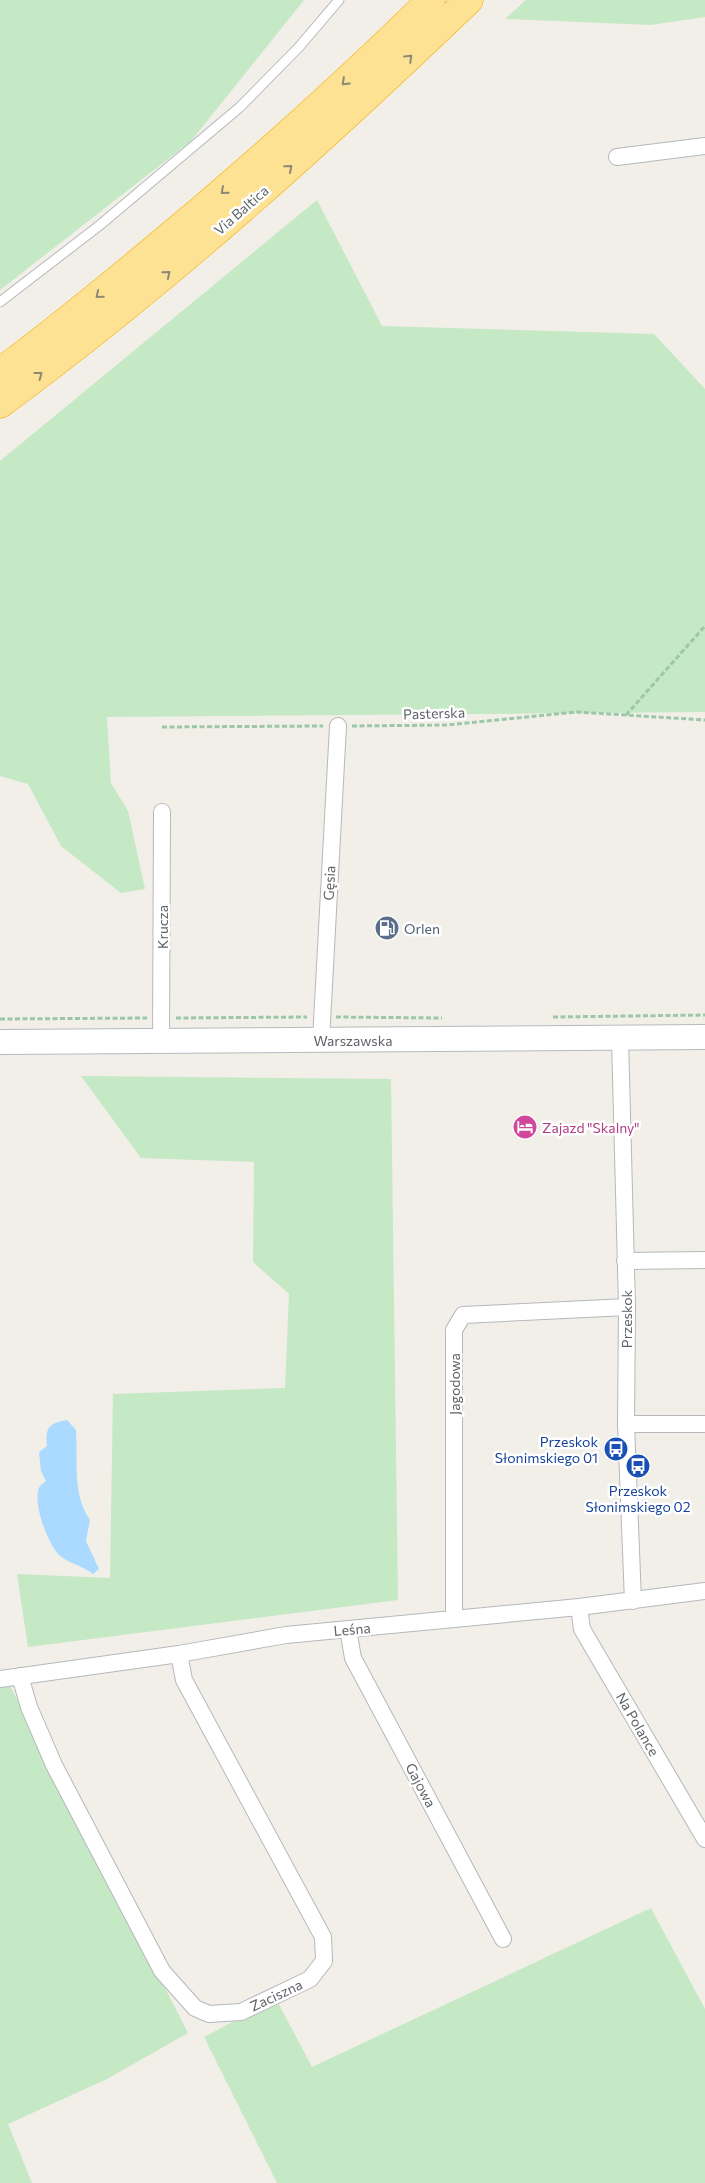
<svg xmlns="http://www.w3.org/2000/svg" width="705" height="2183" viewBox="0 0 705 2183" font-family="Commissioner,sans-serif">
<rect width="100%" height="100%" fill="#f1efe8"/>
<path fill="#c5e8c5" d="M0,0H304L191,141L0,290Z
M526,0H705V17L651,25L505,19Z
M317,200L382,326L654,334L705,389V712L107,717L111,783L128,811L145,889L121,893L61,846L28,784L0,776V461Z
M81,1076L391,1079L398,1600L28,1647L17,1574L110,1578L113,1394L285,1388L289,1294L253,1262L254,1162L141,1158Z
M6,1678L188,2033L107,2079L8,2124L32,2183H0V1679Z
M651,1908L705,2009V2183H277L204,2037L276,1999L312,2067Z"/>
<path fill="#aadaff" d="M67,1420L76,1430C78,1461 72,1494 90,1520L86,1541L99,1569L93,1574C83,1566 68,1563 59,1555C48,1544 31,1500 40,1486C42,1484 44,1482 46,1481L41,1471L39,1452L47,1446C45,1428 49,1423 67,1420Z"/>
<g fill="none" stroke-linecap="round" stroke-linejoin="round">
<defs>
<path id="lane" d="M0,302L100,225L240,107L299,47L339,0"/>
<path id="street" d="M617,157L705,146
M620,1038L627,1307L626,1424L633,1601
M321,1040L338,726
M161,1041L162,812
M625,1261L705,1260
M626,1424H705
M579,1607L582,1629L705,1839
M454,1619V1330L463,1315L627,1307
M348,1629L353,1658L503,1939
M20,1676L29,1707L54,1765L162,1971L195,2008L209,2014L241,2012L310,1979L324,1961L323,1937L184,1680L179,1654
M0,1679L179,1654L286,1635L579,1607L705,1591"/>
<path id="secondary" d="M0,1042L705,1037"/>
<path id="highway" d="M0,372C48,337 94,299 140,261C241,178 338,91 431,0
M0,404C167,281 320,143 469,0"/>
</defs>
<use href="#lane" stroke="#b5b8bc" stroke-width="11"/>
<use href="#street" stroke="#b5b8bc" stroke-width="18"/>
<use href="#secondary" stroke="#b6babf" stroke-width="26"/>
<use href="#highway" stroke="#f9ab00" stroke-width="29"/>
<path stroke="#9cc7a9" stroke-width="3" stroke-dasharray="5 2.5" stroke-linecap="butt" d="M626,715L705,626
M352,726L448,725L577,712L705,720
M162,727L323,726
M336,1017L442,1018
M553,1017L705,1015
M176,1018L307,1017
M0,1019L147,1018"/>
<use href="#lane" stroke="#fff" stroke-width="9"/>
<use href="#street" stroke="#fff" stroke-width="16"/>
<use href="#secondary" stroke="#fff" stroke-width="24"/>
<use href="#highway" stroke="#fde293" stroke-width="28"/>
</g>
<defs><path id="oneway-chevron" d="M-2-3.5L2.5 0L-2 3.5" fill="none" stroke-width="1.6" stroke-linecap="round" stroke-linejoin="round" transform="scale(1.25)"/></defs>
<g stroke="#8e8975">
<use href="#oneway-chevron" transform="translate(409 58) rotate(-44)"/>
<use href="#oneway-chevron" transform="translate(345 82) rotate(137)"/>
<use href="#oneway-chevron" transform="translate(289 168) rotate(-41)"/>
<use href="#oneway-chevron" transform="translate(224 191) rotate(139)"/>
<use href="#oneway-chevron" transform="translate(167 274) rotate(-40)"/>
<use href="#oneway-chevron" transform="translate(99 295) rotate(141)"/>
<use href="#oneway-chevron" transform="translate(39 375) rotate(-37)"/>
</g>
<defs>
<symbol id="fuel-disc" viewBox="-11 -11 22 22"><circle r="9.5" fill="#5c6f8a" stroke="#fff"/><path d="M-5.5-6h7V0h2V4h1.3V-2.5L3-4.5l.8-.8L6-3V5H2.5V1h-1V6h-7ZM-4.2-4.7v3.2H.2V-4.7Z" fill="#fff"/></symbol>
<symbol id="hotel-disc" viewBox="-11 -11 22 22"><circle r="9.5" fill="#d1479c" stroke="#fff"/><path d="M-6-4.5h1.5V1H6V5H4.5V3h-9V5H-6ZM-4 0a1.8 1.8 0 1 1 3.6 0ZM.5 0V-2.5h3Q6-2.5 6 0Z" fill="#fff"/></symbol>
<symbol id="bus-disc" viewBox="-11 -11 22 22"><circle r="9.5" fill="#1a4fb4" stroke="#fff"/><path d="M-5-6H5V4H4V6H2V4H-2V6H-4V4H-5ZM-3.5-4V0h7V-4ZM-3.5 1.2v1.5H-2V1.2ZM2 1.2v1.5H3.5V1.2Z" fill="#fff"/></symbol>
</defs>
<g fill-rule="evenodd">
<use href="#fuel-disc" x="373" y="914" width="28" height="28"/>
<use href="#hotel-disc" x="511" y="1113" width="28" height="28"/>
<use href="#bus-disc" x="602" y="1435" width="28" height="28"/>
<use href="#bus-disc" x="624" y="1452" width="28" height="28"/>
</g>
<g text-anchor="middle" dominant-baseline="central" stroke-width="5" stroke-linejoin="round" paint-order="stroke">
<g font-size="14" fill="#5f6368" stroke="#fff">
<text transform="translate(241 210) rotate(-41)">Via Baltica</text>
<text transform="translate(434 713) rotate(-2)">Pasterska</text>
<text transform="translate(329 883) rotate(-87)">Gęsia</text>
<text transform="translate(162 927) rotate(-90)">Krucza</text>
<text x="353" y="1040">Warszawska</text>
<text transform="translate(626 1319) rotate(-90)">Przeskok</text>
<text transform="translate(454 1384) rotate(-90)">Jagodowa</text>
<text transform="translate(352 1629) rotate(-5)">Leśna</text>
<text transform="translate(638 1724) rotate(60)">Na Polance</text>
<text transform="translate(421 1785) rotate(62)">Gajowa</text>
<text transform="translate(276 1995) rotate(-25)">Zaciszna</text>
</g>
<g font-size="14" fill="#4e5e75" stroke="#fff" text-anchor="start">
<text x="404" y="928">Orlen</text>
</g>
<g font-size="14" fill="#b23c85" stroke="#fff" text-anchor="start">
<text x="542" y="1127">Zajazd "Skalny"</text>
</g>
<g font-size="14" fill="#164399" stroke="#fff" text-anchor="end">
<text x="598" y="1441">Przeskok<tspan x="598" dy="16">Słonimskiego 01</tspan></text>
<text x="638" y="1490" text-anchor="middle">Przeskok<tspan x="638" dy="16">Słonimskiego 02</tspan></text>
</g>
</g>
</svg>
